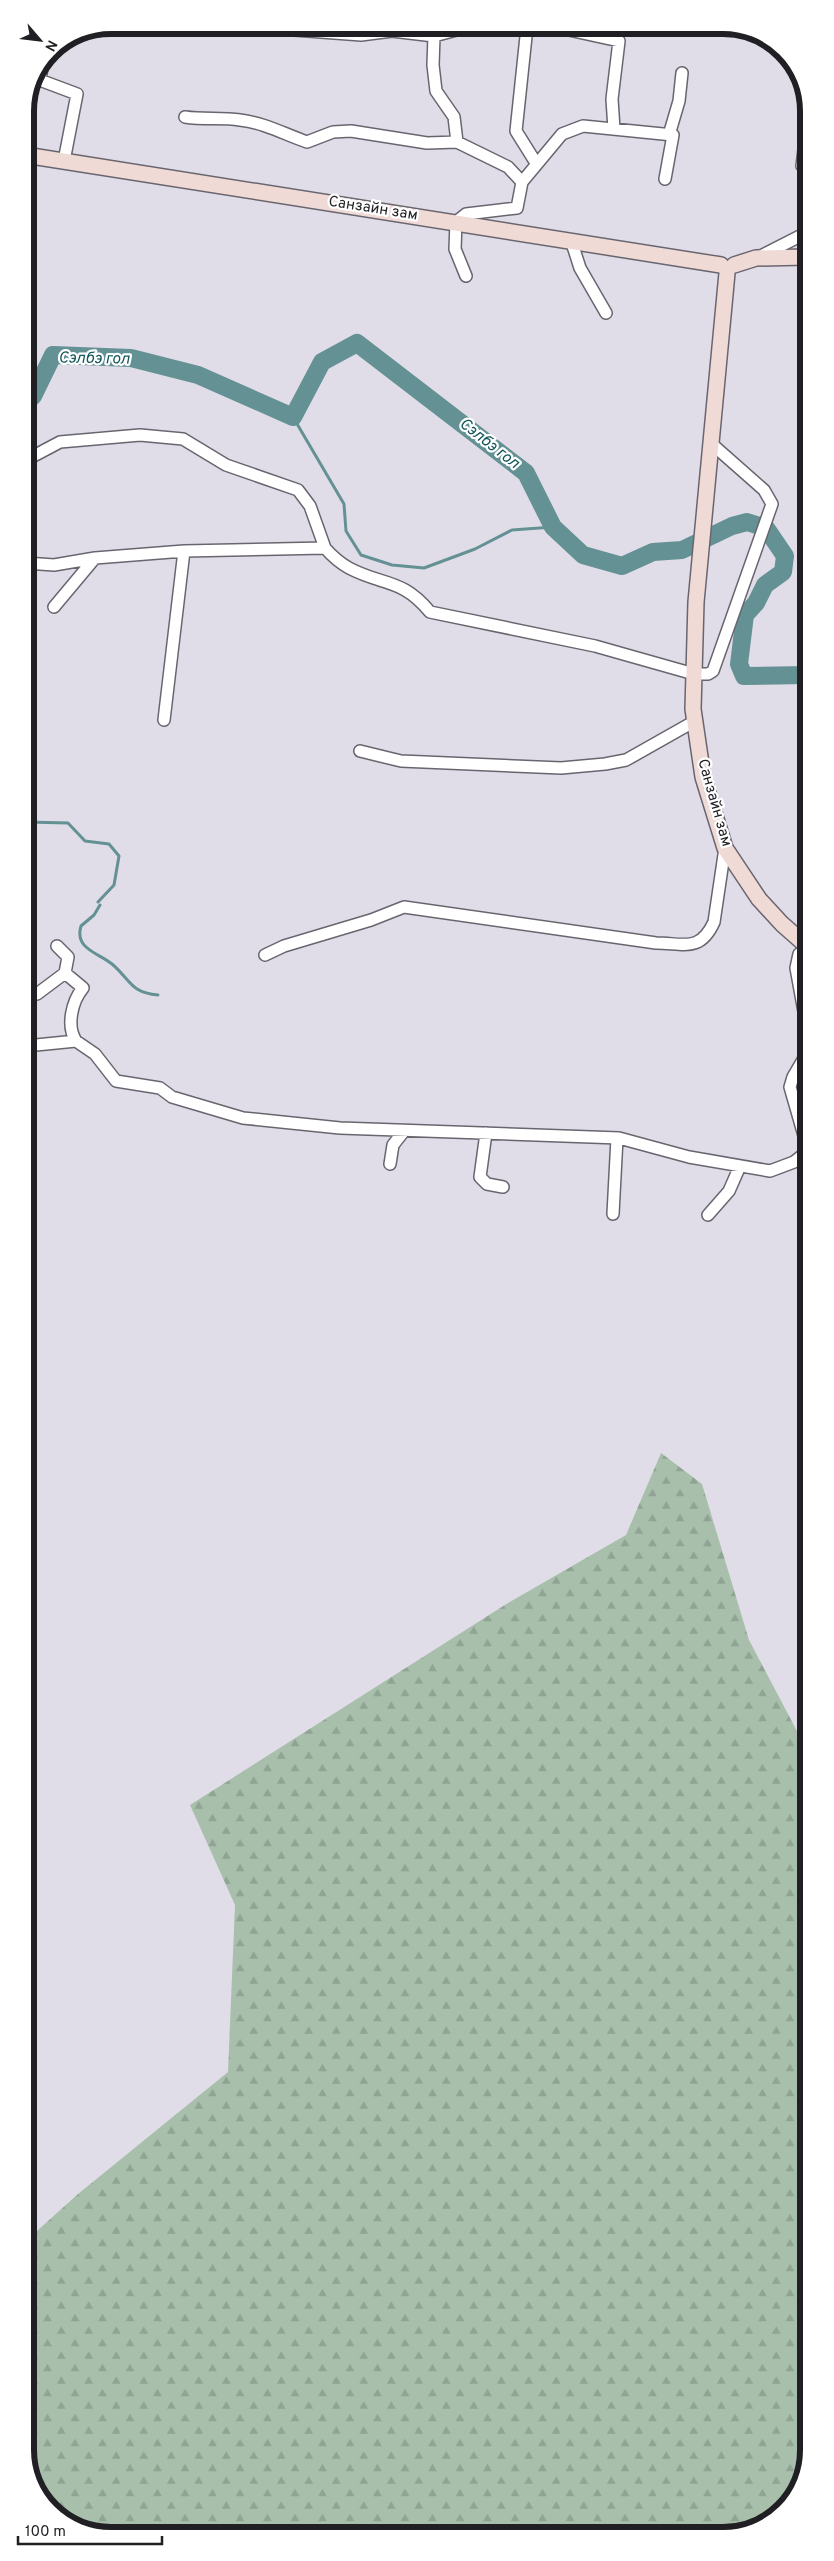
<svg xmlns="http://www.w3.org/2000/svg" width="834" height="2561" viewBox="0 0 834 2561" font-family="Overpass,sans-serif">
<defs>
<pattern id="forest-firs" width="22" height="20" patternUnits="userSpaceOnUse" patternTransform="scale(1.25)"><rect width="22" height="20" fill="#a7bfab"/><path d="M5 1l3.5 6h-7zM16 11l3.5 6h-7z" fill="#8fa493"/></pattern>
</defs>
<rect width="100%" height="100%" fill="#e1dde8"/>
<path fill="url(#forest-firs)" d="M661,1453L702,1484L749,1640L808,1752L809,2451L791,2503L745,2533L105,2536L54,2515L28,2472V2239L78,2194L228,2072L235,1905L190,1805L508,1603L626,1535Z"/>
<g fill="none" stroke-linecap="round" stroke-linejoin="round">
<path stroke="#639194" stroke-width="3" d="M293,417L344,504L346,531L361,555L392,565L424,568L475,549L512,530L553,527
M26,822L68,823L85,841L109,844L119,856L114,885L98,902
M100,905L94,915L81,926C74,949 99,953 112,964C130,979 130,993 158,995"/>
<path stroke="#639194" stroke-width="18" d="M26,403L33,396L53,355L131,358L198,375L293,417L322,362L357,343L526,473L553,527L583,555L622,566L653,552L682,550L732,526L747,522L766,528L785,556L783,572L765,585L756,603L745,615L739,664L744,676L807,675"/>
<defs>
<path id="street" d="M527,27L516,131L536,163
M555,27L619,41L612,99L614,129
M281,29L361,35L392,31L434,36L433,65L436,91L454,117L457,142
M434,36L464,28
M37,79L77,94L64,161
M40,81L42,67
M185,117C204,120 222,117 240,120C265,123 284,134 307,142L333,132L351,131L427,143L457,142L508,167L522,182
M806,133L802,166L806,169
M669,135L679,101L682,73
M571,240L580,268L606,313
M759,257L806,233
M466,276L455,249L456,222L466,214L517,208L522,182L562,134L583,126L673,135L665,179
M26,460L60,442L140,435L183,439L226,465L298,490L310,506L325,548
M26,563L54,565L95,558
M54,607L95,558L184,551
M164,720L184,551L325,548C332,556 340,563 349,568C383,586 402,578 430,612L595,646L694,674H708L713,671L772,504L764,490L713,445
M360,751L401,761L561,768L605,764L626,760L695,721
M57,946L68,957L65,973
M807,949L799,954L796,968L807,1028
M265,955L284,946L371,920L404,907L656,943C683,943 700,953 714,922L725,848
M37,994L65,973L83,988C72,1001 66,1026 76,1041
M26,1046L76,1041L95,1054L116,1081L160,1088L172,1097L243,1118L340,1128L619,1138L689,1157L770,1171L794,1162L804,1154L807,1146L790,1087L793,1077L807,1053
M486,1133L480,1177L487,1184L503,1187
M390,1164L393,1145L404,1131
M613,1214L617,1138
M708,1215L729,1191L740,1166"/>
<path id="secondary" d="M25,155L721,265
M734,265L756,258L806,257
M727,273L696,602L693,709L703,777L725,848L759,899L782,924L807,946"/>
</defs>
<use href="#street" stroke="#69656f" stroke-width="14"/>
<use href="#secondary" stroke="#69656f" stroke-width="18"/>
<use href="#street" stroke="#fff" stroke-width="11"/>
<use href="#secondary" stroke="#efdad6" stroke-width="15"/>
</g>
<g text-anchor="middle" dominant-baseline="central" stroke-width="4.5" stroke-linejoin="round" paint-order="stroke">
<g font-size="15" fill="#201f23" stroke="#fff">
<text transform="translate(373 209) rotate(9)">Санзайн зам</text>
<text transform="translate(714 803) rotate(74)">Санзайн зам</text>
</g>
<g font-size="16" font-style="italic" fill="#13575a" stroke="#fff">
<text transform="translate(94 359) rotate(1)">Сэлбэ гол</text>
<text transform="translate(489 444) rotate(38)">Сэлбэ гол</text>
</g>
</g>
<path d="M0 0H834V2561H0ZM111 34H723A77 77 0 0 1 800 111V2450A77 77 0 0 1 723 2527H111A77 77 0 0 1 34 2450V111A77 77 0 0 1 111 34Z" fill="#fff" fill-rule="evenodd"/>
<path fill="none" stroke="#201f23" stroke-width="6" d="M111 34H723A77 77 0 0 1 800 111V2450A77 77 0 0 1 723 2527H111A77 77 0 0 1 34 2450V111A77 77 0 0 1 111 34Z"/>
<g transform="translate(40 40) rotate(118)" stroke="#ffffff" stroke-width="4" paint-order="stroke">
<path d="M0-4L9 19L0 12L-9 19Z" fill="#201f23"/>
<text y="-8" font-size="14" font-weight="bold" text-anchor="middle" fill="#201f23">N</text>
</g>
<path d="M18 2536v8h144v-8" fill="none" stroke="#201f23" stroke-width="2.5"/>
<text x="25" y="2536" font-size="15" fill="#201f23" stroke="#ffffff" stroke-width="4" paint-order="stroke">100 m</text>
</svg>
